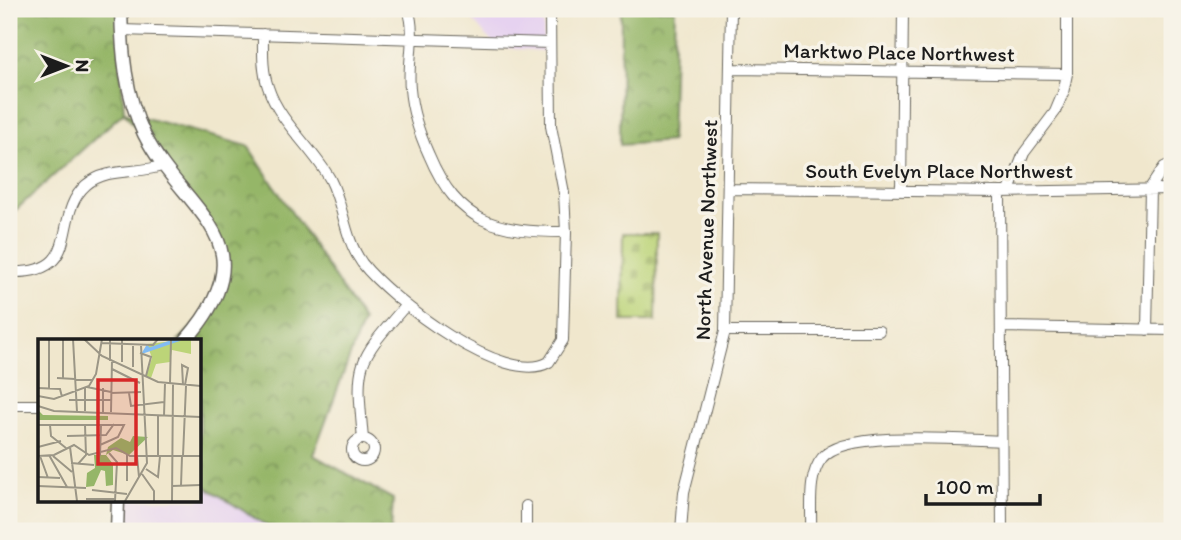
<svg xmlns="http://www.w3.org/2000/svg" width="1181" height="540" viewBox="0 0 1181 540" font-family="Itim,sans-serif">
<defs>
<pattern id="forest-crowns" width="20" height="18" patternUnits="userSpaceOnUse" patternTransform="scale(1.75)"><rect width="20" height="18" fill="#95b668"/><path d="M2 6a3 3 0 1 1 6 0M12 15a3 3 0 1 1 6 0" fill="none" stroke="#799355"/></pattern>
<pattern id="cemetery-stones" width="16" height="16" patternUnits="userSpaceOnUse" patternTransform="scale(1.75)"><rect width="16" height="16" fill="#bcd478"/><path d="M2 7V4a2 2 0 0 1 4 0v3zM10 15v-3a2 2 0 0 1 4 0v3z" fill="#a1b567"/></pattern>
</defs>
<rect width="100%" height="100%" fill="#f7f3e8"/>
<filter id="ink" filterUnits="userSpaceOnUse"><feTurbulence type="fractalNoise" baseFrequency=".0143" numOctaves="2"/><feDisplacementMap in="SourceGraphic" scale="14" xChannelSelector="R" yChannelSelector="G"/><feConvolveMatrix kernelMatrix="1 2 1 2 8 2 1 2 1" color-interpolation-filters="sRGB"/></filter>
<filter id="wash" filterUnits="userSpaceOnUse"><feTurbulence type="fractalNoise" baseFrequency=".00686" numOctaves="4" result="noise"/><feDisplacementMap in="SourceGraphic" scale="28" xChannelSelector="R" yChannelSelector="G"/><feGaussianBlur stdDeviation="1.57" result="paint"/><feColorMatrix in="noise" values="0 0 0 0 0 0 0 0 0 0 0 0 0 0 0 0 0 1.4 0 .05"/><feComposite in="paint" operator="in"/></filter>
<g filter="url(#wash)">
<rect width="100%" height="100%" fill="#f0e7cd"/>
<path fill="#e6d2f0" d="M463,9H544L543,51L496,47Z
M200,483L275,531H123V500H200Z"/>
<path fill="url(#forest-crowns)" stroke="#586942" stroke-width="2" d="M9,9H124L120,57L124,112L248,146L363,321L313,455L393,499L391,531H275L200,483V340H179L214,306L223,256L204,216L124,112L9,216Z
M621,9H675L671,141L620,145Z"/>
<path fill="url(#cemetery-stones)" stroke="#6c784a" stroke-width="2" d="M623,233H657L656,321H622Z"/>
</g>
<g filter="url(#ink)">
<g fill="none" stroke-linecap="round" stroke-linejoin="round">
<defs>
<path id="minor" d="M408,9C417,34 407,62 410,89C412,113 419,133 429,155C458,224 497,232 566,232
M121,30L550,43
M263,34C263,52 262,70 268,87C279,122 312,147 330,179C344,206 344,238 362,263C390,299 505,388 549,362L563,340L566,232L564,193L551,126L550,9
M730,69L1067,74
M1150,188L1164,167L1172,163
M729,189L1000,192L1172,189
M901,191L903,9
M1009,191L1024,153L1055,112L1063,93L1067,74V9
M1000,192L1002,531
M9,272C86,275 50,217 86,185C108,166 139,175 164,165
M1001,327L1172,330
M1147,330L1150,188
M725,331H879
M9,405H40
M363,439C356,361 355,364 406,305
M352 450a11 11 0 1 1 22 0a11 11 0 1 1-22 0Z
M526,531V506
M681,531L684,492L725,331L731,9
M811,531C812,509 807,476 822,458C845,429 964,440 1001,441
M1171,531L1172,529"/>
<path id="major" d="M121,9C122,52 125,94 144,134C184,214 273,240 186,340
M117,531L118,500"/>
</defs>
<use href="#minor" stroke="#66635a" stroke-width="12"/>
<use href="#major" stroke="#66635a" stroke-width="15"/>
<use href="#minor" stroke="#fff" stroke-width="10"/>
<use href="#major" stroke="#fff" stroke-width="12"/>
</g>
</g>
<g text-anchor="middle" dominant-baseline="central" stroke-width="7" stroke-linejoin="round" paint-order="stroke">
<g font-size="21" fill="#1c1c1c" stroke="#f7f3e8">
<text transform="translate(899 52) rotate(1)">Marktwo Place Northwest</text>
<text x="939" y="170">South Evelyn Place Northwest</text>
<text transform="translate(706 230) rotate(-88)">North Avenue Northwest</text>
</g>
</g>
<g transform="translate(38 339)">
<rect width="163" height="163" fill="#f0e7cd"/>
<path d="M0,71L5,76L70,77V81H0ZM95,97L110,98L91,116L75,111L68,116L75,125V146L68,147L67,132L63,131L56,147L48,148L49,134L57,129L56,116H68L70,108L83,99L92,103Z" fill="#95b668"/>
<path d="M153,0V15L134,11L132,23L118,25L113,39L108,37L114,19L109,5Z" fill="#bcd478"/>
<path fill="none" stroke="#82bbf3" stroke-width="3.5" d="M110,7L107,12L142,0"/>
<path fill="none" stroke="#9b9686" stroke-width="2" d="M35,0L39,73M46,0L64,17L120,43L163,47M72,0V22M63,4L115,6L120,0M102,14L113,18L108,37M84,23V0M95,28V5M74,30L102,44M19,39L55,41M25,39V0M132,44L133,0M145,46L144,26L150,29L147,46M49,48L73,53M0,49L22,50L24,58M47,49V72M11,50V0M73,54L103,53M91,54L93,67L126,63M0,57L16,60L51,47L58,35L64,0M31,61H73M0,67L16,72L163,78M65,73V49M73,73L74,21M126,77L127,44M0,86H86L80,98L62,106M12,86L13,97L28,109M29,97L68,96L76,85M0,108L23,102M32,108L39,162M71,114L79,123L77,162M11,116L29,148M0,117L16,116L36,106L51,116L78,109L92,117H163M2,117L10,139M15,117L34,133M62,117L63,86M99,117L101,138M120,117V77M145,117L148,47M33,124L56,126M40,125L48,116L47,86M108,130L120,138L122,117M104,135L116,152V162M0,138L22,139M89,142V116M0,147L48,149M134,147L163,146M143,147L144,117M54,151L89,155M48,160H77M87,162L109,124L103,6M134,162L135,45"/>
<path fill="#d62828" fill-opacity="0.15" stroke="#d62828" stroke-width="3.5" d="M60,41H98V125H60Z"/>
<rect width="163" height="163" fill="none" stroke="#1c1c1c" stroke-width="3.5"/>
</g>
<rect width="1181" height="540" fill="none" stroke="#f7f3e8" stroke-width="35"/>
<g transform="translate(66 66) rotate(90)" stroke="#f7f3e8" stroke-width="5" paint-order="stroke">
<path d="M0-5L12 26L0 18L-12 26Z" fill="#1c1c1c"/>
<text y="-10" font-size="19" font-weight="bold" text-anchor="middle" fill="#1c1c1c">N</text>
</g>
<path d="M926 494v10h114v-10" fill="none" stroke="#1c1c1c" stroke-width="3.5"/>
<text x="936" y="494" font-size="21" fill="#1c1c1c" stroke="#f7f3e8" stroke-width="5" paint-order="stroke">100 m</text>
</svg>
